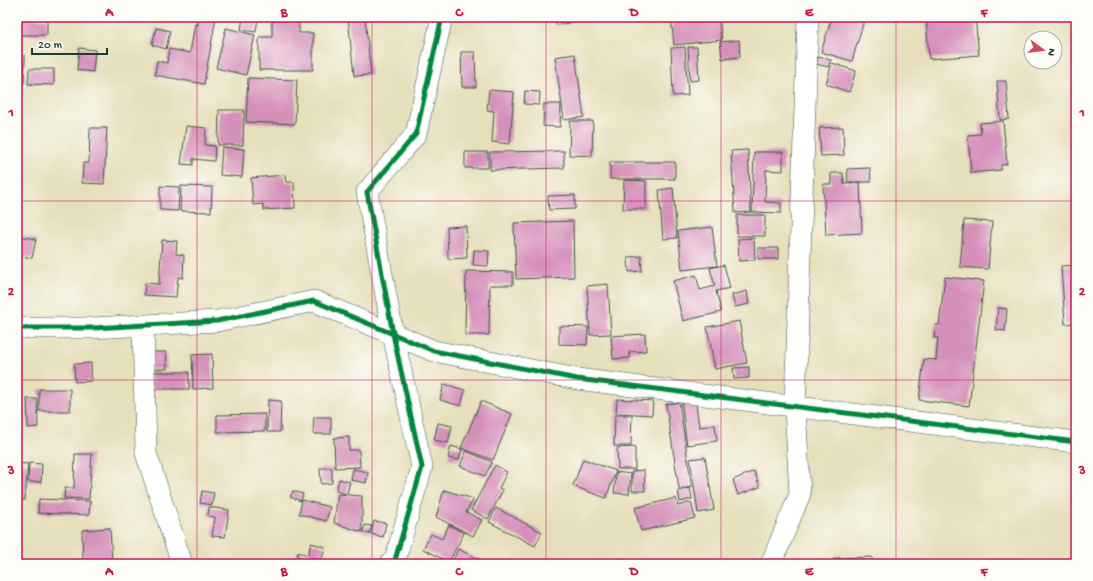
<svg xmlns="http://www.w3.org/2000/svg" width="1093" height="581" viewBox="0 0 1093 581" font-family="'Gochi Hand',sans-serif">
<rect width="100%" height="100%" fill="#fdfcf7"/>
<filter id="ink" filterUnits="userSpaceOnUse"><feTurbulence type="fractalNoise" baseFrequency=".025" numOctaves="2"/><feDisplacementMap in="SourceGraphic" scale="8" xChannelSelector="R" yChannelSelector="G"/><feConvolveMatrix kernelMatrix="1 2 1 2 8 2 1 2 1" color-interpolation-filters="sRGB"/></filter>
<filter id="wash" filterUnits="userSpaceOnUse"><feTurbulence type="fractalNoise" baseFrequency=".012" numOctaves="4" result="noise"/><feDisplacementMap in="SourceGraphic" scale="16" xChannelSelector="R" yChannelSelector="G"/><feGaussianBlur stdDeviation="0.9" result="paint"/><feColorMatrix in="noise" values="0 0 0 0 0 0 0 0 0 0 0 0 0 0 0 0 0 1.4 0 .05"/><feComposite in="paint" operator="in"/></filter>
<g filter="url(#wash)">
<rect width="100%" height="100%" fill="#e6dfbb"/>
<g id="blocks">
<path fill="#d590ba" d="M199,17H216L204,84L155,75L157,61L167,63L169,49L190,53L195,24L198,25Z
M243,17H258L256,32L241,30Z
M348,17H365L371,75L354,76Z
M555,17H568L569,23L556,25Z
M671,17H719L722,40L674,45Z
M832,17H865L852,61L821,52Z
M926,17H975L979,55L929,59Z
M17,18L47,19V35H17Z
M299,20V33H313V70H259V37H272V21Z
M156,28L170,31L166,49L152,45Z
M226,28L255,35L246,75L216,68Z
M739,40L740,57L722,59L720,42Z
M685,47L688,95L673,96L671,48Z
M688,47H697L699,80L690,81Z
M79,48L95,50L93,72L77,70Z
M461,52H475L476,87H462Z
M575,54L584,117L564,120L555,57Z
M17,56H25L24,83H17Z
M818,57L831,60L828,67L816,64Z
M832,63L856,71L849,92L826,84Z
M29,69H54V85L28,84Z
M248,78L297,80L295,124L246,122Z
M997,81H1006L1009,119L1000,120Z
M489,90L514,92L510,144L492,142L494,111L487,110Z
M525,91L540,92L539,105L524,104Z
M544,104H561L560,127L543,126Z
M219,110H244L243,145H218Z
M570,121H593L592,156L569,155Z
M1003,121L1007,164L1001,165V170L971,173L968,135L981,134L980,123Z
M186,126L206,128L205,145L215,146L214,161L193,159V165L181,164Z
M843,127L844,155L821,156L819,128Z
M90,128H107L104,184L82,183L83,163H89Z
M222,147L244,149L242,177L220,175Z
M748,150L751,212L735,213L731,151Z
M564,151V168L490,170V152Z
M465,152H488V168H465Z
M754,152H783V171L766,170L765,202L781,203V213L752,212Z
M610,162H675V179H610Z
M870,168L871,182H848L847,169Z
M831,173H843L844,183L860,182L862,233L826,235L823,184H831Z
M285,175L286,182H294L295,208L264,210L263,204L253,205L251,178Z
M624,180L646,181V209H623Z
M160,186L179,187L178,211L160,210Z
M181,186L212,187L211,212L180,211Z
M673,188L677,238L663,239L659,190Z
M575,195V209L549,210L548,196Z
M737,215H765V236H737Z
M964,220L992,222L988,269L960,267Z
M573,221L574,277L516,279L514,223Z
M466,226L467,258L448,259L447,227Z
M712,227L717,266L682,270L678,231Z
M19,236L36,239L32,258L17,255Z
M754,238L755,260L739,261L738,239Z
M162,240L177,241L176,254L184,255L183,278L178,277L176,297L144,295L145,283L159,284Z
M758,248H778V259H758Z
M474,250L489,251L488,266L473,265Z
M641,256L642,271L629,272L628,257Z
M724,265L730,288L716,291L721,312L683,321L673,281L696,275L700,290L715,286L710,268Z
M1076,265V323L1065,324L1061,266Z
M466,271L513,272V285H490L489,335H465Z
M945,277L984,281L969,406L919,400L924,359L936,360L938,338H934L935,325H939Z
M608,284L611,334L590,335L587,286Z
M747,291L749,304L735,307L732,295Z
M998,308L1007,309L1005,331L996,330Z
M739,321L747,363L715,369L707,327Z
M559,326L588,327L587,345L559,344Z
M645,334L646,351L629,352L630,358L613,359L611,336Z
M151,352H166L167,369H151Z
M212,354L213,388L193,389L192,355Z
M91,363L92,381L75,382L74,364Z
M749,367V378L734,379L733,368Z
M151,372H189V389H151Z
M444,384L465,390L461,406L440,400Z
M39,389H70V411H39Z
M695,397L699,427L715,425L717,441L687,445L681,399Z
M27,399H37L38,427L28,428Z
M617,399L653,401L652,415L616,413Z
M268,400L281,401L280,432H267Z
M481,401L512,414L493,460L461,448Z
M679,402L692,487L679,489L666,404Z
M265,414V431L217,432V415Z
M615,415H632L631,446H614Z
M314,417H331V434H313Z
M438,423L452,426L448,443L434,440Z
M349,437V450H359L360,467L335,468L334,438Z
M451,446L462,449L459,460L448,458Z
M635,447V469H618L617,448Z
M466,451L492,462L485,476L460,466Z
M75,454H92L89,499L64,498L65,488H74Z
M705,457L714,510L698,513L690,459Z
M583,459L616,471L606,498L573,486Z
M17,463L28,464L25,500H17Z
M29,463L42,464L41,482H28Z
M495,465L507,472L499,488L503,490L488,519L471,510Z
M320,468H332V483L321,484Z
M353,469L368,472L366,483L351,480Z
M644,470L645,491H632V471Z
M754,471L760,487L738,495L733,480Z
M616,472L631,474L629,494L614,493Z
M339,479L350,482L347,494L336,491Z
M690,488L692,499L680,502L678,491Z
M444,490L474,499L466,512L482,520L473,536L436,517Z
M202,491L214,493L212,505L200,503Z
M293,491L303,494L301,501L290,497Z
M338,494L362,496V532L334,523Z
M676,498L678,506L691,502L695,518L641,531L635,508Z
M39,499L90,501L89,515L38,513Z
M302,500L330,507L326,521L299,514Z
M209,507L229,510L225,537L212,536L215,517L208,516Z
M496,508L542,532L535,546L489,522Z
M374,521L386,523L383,537L371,534Z
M365,525L372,526L369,534L363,532Z
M449,525L464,533L449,562L423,549L431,534L442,539Z
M110,528L112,562L83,563L82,530Z
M311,543L325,547L321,564H295L298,552L308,555Z
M458,549L489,564H455L452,563Z
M872,557V564H834V558Z
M435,559L447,564H433Z"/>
</g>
</g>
<g filter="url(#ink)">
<use href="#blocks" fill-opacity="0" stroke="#3d5548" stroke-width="1"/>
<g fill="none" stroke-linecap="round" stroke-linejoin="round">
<defs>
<path id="minor" d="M143,325L146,453L182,564
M17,328H93L217,321L314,301L434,351L577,379L1076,442
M390,564L395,560L422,467L393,334L367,192L416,134L442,17
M771,564L800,494L795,407L808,17"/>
</defs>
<use href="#minor" stroke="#3d5548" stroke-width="22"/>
<use href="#minor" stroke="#fff" stroke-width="21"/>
<defs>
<path id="cycleway" d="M17,328H93L217,321L314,301L434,351L577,379L1076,442
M390,564L395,560L422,467L393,334L367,192L416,134L442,17"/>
</defs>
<use href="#cycleway" stroke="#fdfcf7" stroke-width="8"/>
<use href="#cycleway" stroke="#00873e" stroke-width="5"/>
</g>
</g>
<path fill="none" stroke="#c2185b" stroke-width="1" stroke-opacity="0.55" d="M197,17V564M372,17V564M546,17V564M721,17V564M896,17V564M17,201H1076M17,380H1076"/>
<rect width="1093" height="581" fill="none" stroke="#fdfcf7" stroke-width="44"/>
<g transform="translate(1043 50) rotate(105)"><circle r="19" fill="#fdfcf7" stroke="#a4b0a9"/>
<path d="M0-3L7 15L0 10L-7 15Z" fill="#d1495b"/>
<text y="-6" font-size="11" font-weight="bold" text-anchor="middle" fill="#1f3d34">N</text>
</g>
<path d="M32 48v6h75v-6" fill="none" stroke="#1f3d34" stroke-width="2"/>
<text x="38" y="48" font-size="12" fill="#1f3d34" stroke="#fdfcf7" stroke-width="3" paint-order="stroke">20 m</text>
<rect x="22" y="22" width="1049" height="537" fill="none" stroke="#c2185b" stroke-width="1.5"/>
<g font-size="13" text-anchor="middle" font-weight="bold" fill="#c2185b">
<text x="109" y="16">A</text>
<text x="284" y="16">B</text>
<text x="459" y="16">C</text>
<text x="634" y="16">D</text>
<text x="809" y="16">E</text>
<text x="984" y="16">F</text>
<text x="11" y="116">1</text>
<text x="1082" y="116">1</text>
<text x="11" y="295">2</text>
<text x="1082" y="295">2</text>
<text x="11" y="474">3</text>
<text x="1082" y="474">3</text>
<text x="109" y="575">A</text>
<text x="284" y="575">B</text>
<text x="459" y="575">C</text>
<text x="634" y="575">D</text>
<text x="809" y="575">E</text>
<text x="984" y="575">F</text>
</g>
</svg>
